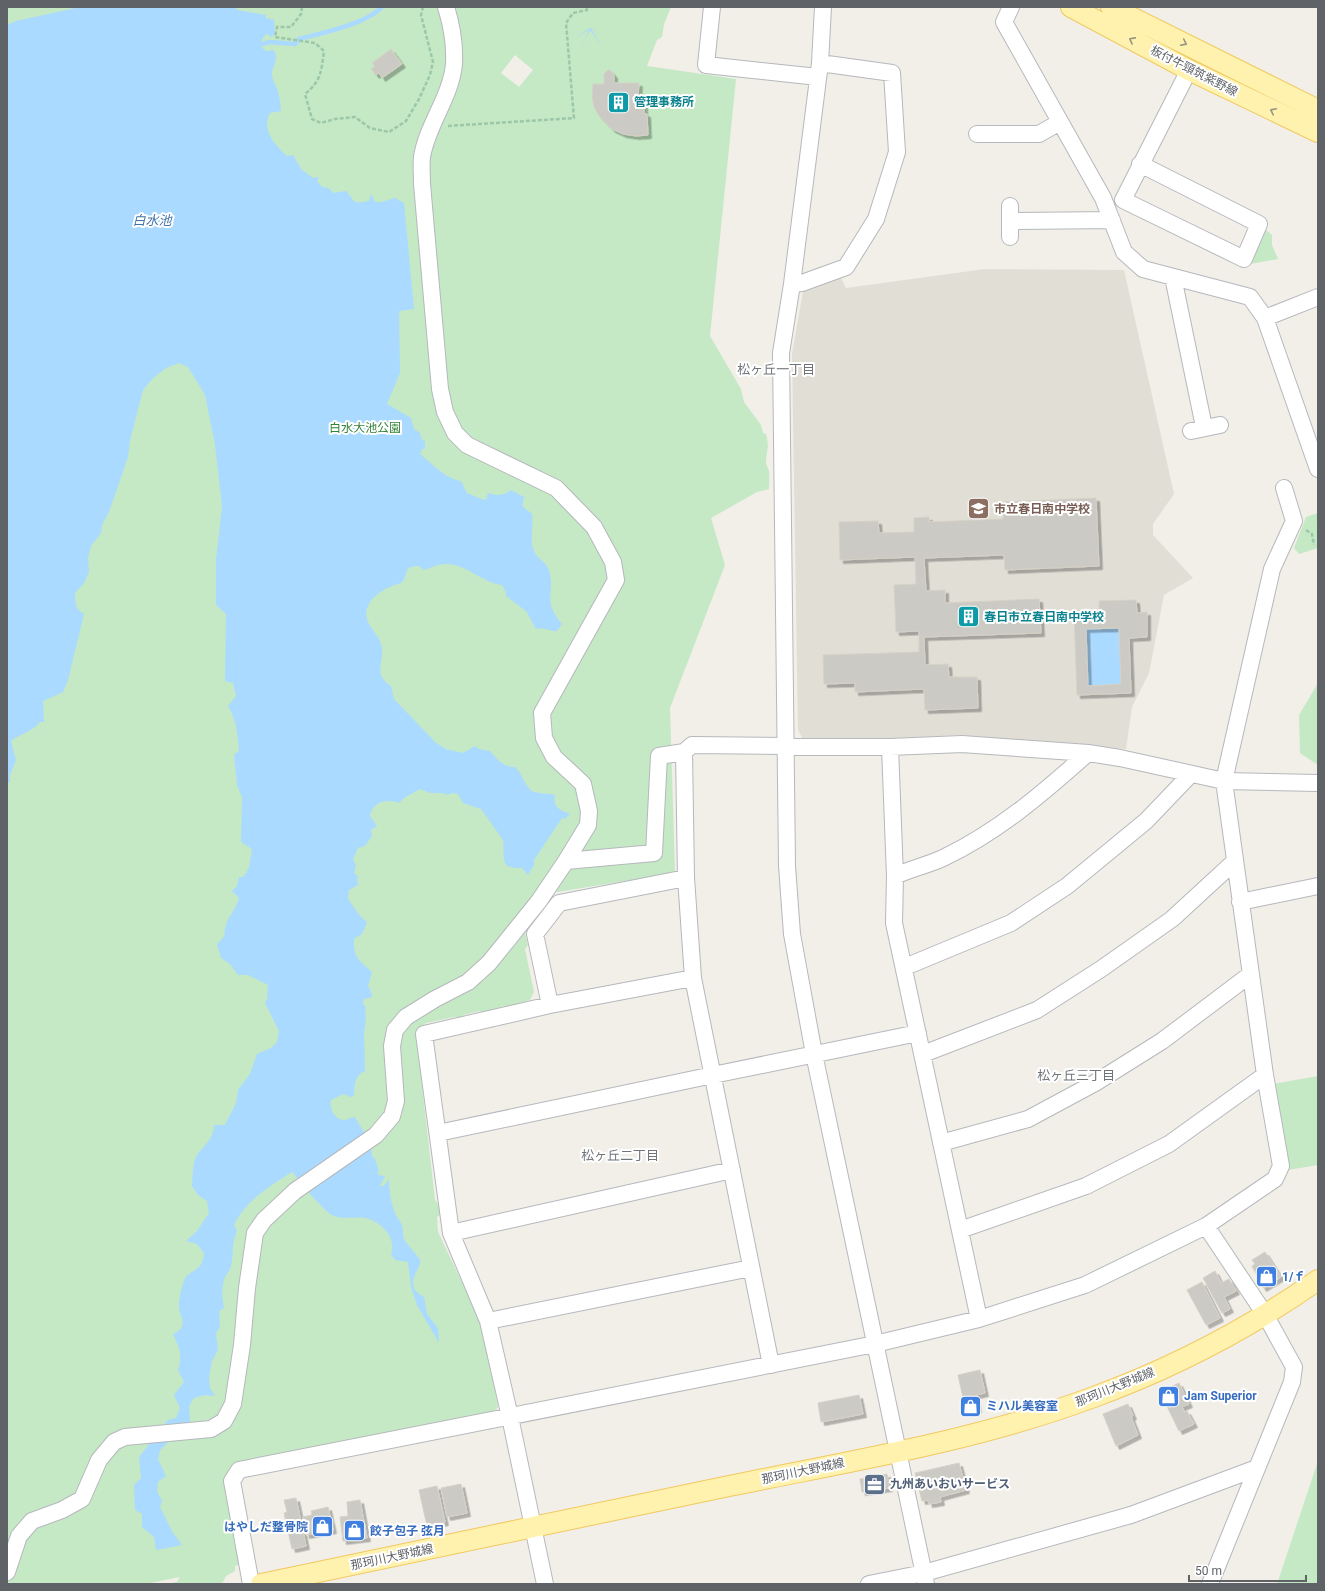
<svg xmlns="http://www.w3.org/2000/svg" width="1325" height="1591" viewBox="0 0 1325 1591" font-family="Roboto,'Noto Sans JP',sans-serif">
<defs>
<filter id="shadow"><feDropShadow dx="3.5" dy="3.5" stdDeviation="0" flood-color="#0004"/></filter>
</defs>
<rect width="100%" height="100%" fill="#f1efe8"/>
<path fill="#e1ded6" d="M985,269L1124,270L1174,494L1153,524V535L1193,578L1164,595L1149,673L1132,707L1126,749L959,735L805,743L798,730L792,354L804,286L841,278L846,288Z"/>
<path fill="#c5e8c5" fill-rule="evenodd" d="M7,7H671L664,24L662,37L657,40L647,66L736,79L710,336L741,389L744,402L761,425L763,433L766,434C770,449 766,451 766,463C767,467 769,469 769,472C770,478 769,483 769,489L757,492L711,518L725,565L670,708L675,873L551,893L525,933L528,945L525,949L534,992L530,1000C521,1002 516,1007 507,1009L503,1006L483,1015L480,1011L463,1015L461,1018L454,1017L426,1023L416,1033L435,1200L439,1205L441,1214L437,1217L438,1232L479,1318L485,1344L488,1350L498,1407L491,1415L235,1469L241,1564L235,1566V1571L226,1576L223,1582L219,1584H166L177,1582L180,1577L145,1584H7ZM515,55L533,70L519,87L501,73Z
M1259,224L1272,235V245L1278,259L1250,264L1244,259Z
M1318,513V548L1299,554L1294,548L1306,517Z
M1318,683V765L1300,753L1299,715Z
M1318,1076V1165L1288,1170L1273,1084Z
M1318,1461V1584H1277Z"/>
<path fill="#aadaff" d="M80,7H234L238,10L266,15V19L270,18V20L274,19L275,34L271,37L267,34C261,38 261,42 262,48L267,51L274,50C279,63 273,63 272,74C272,81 277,86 278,92C280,98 280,105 281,111L270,113C261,130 274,144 287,156L293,155L301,169L313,178L319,177L317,181L322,187L329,188L333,193L346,191C356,203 352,204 369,201L371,194L375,202H382L395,198L404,203L414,309L399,311L400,373L387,404L411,418L414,429L420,433L422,440L425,441V449H422L420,454C433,464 444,478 461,481L467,493L484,500L486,499L488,493C498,496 502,496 511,490L524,497L522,506L532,514C534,525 529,540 534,551C537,559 547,562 549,571C556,594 541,599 562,624L557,631C550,632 547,627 536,629L526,611L506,596V592L502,585C482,583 466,563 445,564C438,564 431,568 424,570L419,566C401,566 410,575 401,583C399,584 397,584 395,585C386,588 375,594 370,602C358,621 378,632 381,644C386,662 371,673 391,686L394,699L436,743L446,749L463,753L475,746L479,749L490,751C497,759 503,767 515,767C523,773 523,785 532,791C538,794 548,793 555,795C552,808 561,810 570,814L565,819L562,818L534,860V865L528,875L522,868C518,868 514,868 511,867C500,865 505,848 503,840L481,809L463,803L458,794L452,793L447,795L443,793H430L420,789L404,798L399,803C387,798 372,802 370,816L377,826L371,830L372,836L365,846L358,848L353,859L356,866L354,873L359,877L357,878L358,885L349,890L348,898C353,907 360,917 367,922L362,934L354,939C353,957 359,960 372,972L368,986L371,991L372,997L364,999L363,1003L366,1008L365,1011L366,1017L364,1034L365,1071C355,1075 354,1085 354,1095L351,1097L343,1094L331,1100C328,1108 336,1122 346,1120C349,1119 351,1117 355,1117C361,1128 372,1142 372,1156L375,1159L379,1171L377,1172L379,1175L385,1176L380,1186H384L389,1179C389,1192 391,1204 396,1215C398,1219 401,1222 402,1226C404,1231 402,1236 405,1241C409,1247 416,1253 420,1260C423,1268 400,1285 424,1297L427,1314L438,1328L439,1343L417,1305L411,1287L408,1262L395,1260L391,1254C397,1239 383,1224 369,1219C358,1215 343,1221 332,1215C322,1210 301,1182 292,1172C270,1186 246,1200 234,1225L237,1231C231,1243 234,1254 231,1266C230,1271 227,1273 225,1277C221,1288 222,1297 224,1308L219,1311L220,1327L216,1333L218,1350L212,1361L209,1377L210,1388L215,1396L205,1395L194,1398L189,1406L190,1421L160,1450L158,1459L166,1476L158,1482L157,1491L162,1501L160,1507L173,1533L182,1545L156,1550L154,1537L142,1527V1514L135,1510L134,1485L141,1478L139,1457L168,1420L176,1418L180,1408L174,1395L184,1382L178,1370C183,1357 179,1346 173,1334C191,1326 178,1316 179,1305C179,1299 181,1290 183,1284C187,1267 202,1276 204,1253L197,1244L186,1241L197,1231L209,1213L207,1201L198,1195L192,1186C193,1177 192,1165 196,1157C203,1145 214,1140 214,1125H225L236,1103L238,1090L250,1074L257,1054L271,1048L277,1042L279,1031L265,1003L267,999L268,985L248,975H238L230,964L221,958L217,944C229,933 222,936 226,925C228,916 236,910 239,898L232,891L237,886L239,877H243L249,868L252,849L241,842L242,797L237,785L234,755L239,751C238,736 236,718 228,706L236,696L233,683L225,681L226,614L216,605V560L222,506L215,445L205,395L188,367L179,363L166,368L152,379L143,390L130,440L128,457L109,512L102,525L101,533L91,546L88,558L89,572L84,583L75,593C75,602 75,609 84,614L68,680L63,692L43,701L44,722H40C32,732 20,734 11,741L16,760L10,775V783L7,782V25L16,21Z
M590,28L606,36L591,29L602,46L590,30L593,50L590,30L581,47L589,30L575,38Z
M1119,628L1121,684L1088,686L1086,629Z"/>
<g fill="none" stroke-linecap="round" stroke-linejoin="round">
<path stroke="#aadaff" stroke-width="4.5" d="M257,46L269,42L295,44L299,39C322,33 366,24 382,7"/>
</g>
<path fill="#cccac5" stroke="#d6d1c6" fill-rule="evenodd" filter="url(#shadow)" d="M391,49L402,64L382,78L379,73L376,75L371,69L375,66L372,63Z
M608,70H610L614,75V83H639L638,97L644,98V113L647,114L648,135L636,136L623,134L612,129L599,116L594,107L592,96L593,84H604V74Z
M1096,498L1099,566L1005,570L1004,555L924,558L926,591L945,590V603L1039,599L1041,633L924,637L925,665L948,664L949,677H977L978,708L925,710L924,689L855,692V683L824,684L823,655L919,652V631L896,632L894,585L916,584L915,557L840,560L839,522L878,521L879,533L914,532V518L929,517V522L1003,519V502Z
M1136,600L1137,613L1147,612V637L1129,638L1131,693L1077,695L1074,611L1099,610V601ZM1119,628L1121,684L1088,686L1086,629Z
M1265,1252L1281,1277L1263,1288L1252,1266L1255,1264L1252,1260Z
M1215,1271L1221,1283L1229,1279L1236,1291L1224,1297L1230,1309L1222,1313L1203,1278Z
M1202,1282L1220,1318L1206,1325L1187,1290Z
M980,1370L985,1393L976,1395L978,1409L966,1411L958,1375Z
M1179,1383L1189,1404L1182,1407L1185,1412L1187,1411L1194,1424L1179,1431L1160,1392Z
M859,1395L863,1414L821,1422L818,1403Z
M1128,1404L1133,1416L1131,1417L1138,1435L1116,1446L1103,1414Z
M959,1463L966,1490L940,1497L941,1502L929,1504L928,1500L922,1501L915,1473Z
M887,1474L889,1488L862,1492L860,1479Z
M461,1484L467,1513L447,1517L441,1488Z
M437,1486L445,1522L427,1526L419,1490Z
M296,1498L306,1546L292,1549L284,1513L287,1512L284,1500Z
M360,1500L367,1538L343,1541L340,1517L348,1516L347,1502Z
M328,1507L333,1530L306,1535L303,1517L312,1515L311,1511Z"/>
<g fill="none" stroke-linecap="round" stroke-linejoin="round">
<defs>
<path id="minor" d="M712,7L706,65L818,77
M823,7L820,63L792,284L781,353L787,866L792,934L814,1054L926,1584
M1011,7L1004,22L1103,198L1124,252L1143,269L1250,297L1265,318
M977,134H1039L1060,122
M1140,164L1259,224L1244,259L1123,200L1189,70
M1010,206V237
M1010,221L1112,220
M1173,277L1204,427
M792,284L802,283L846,267L876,219L897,152L892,73L820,63
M1318,297L1265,318L1318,469
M1191,431L1220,425
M890,747L895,876L894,923L979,1319
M566,861L654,853L659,756L684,752
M895,876C910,869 928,865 943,858C998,832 1043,793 1088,753
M1240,902L1318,886
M905,967L1011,923L1067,886L1146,821L1191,774
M550,1005L535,934L559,903L686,878
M923,1054L1037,1010L1101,969L1172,919L1234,862
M438,1133L713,1075L918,1033
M941,1143L1028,1119L1095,1083L1162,1041L1251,974
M1206,1226L1266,1316L1294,1367L1292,1382L1210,1584
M960,1230L1086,1186L1169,1144L1265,1075
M451,1233L732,1170
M488,1321L751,1268
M771,1365L693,978L686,878L684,752L692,745L890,747L962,744L1088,753L1120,758L1224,781L1318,783
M7,1572L19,1536L32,1521L62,1510L82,1499L99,1460L114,1442L125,1437L211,1429L224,1421L233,1404L242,1345L247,1288L255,1233L264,1220L295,1191L376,1135L392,1116L396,1101L392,1046L395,1030L406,1017L435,999L468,982L489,963L539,901L566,861L588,825L589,811L583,784L554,757L544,738L542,713L616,580L613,562L594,527L556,488L467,445L455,433L445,412L440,389L422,184C422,175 421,165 422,157C427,125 451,97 454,64C455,44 452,26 446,7
M251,1584L232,1481L239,1470L875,1344L979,1319L1085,1285L1206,1226L1275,1179L1281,1166L1265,1075L1224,781L1272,569L1294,521L1284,488
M545,1584L510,1417L488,1321L451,1233L424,1034L550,1005L693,978
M869,1584L924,1573L1131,1515L1257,1468"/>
<path id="major" d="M1071,7L1189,70L1318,132
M1111,7L1318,110
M261,1584C417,1552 573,1519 729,1486C851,1461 975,1441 1091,1398C1171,1369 1248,1329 1318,1280"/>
</defs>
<use href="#minor" stroke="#b5b8bc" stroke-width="18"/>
<use href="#major" stroke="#f2c960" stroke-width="22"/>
<path stroke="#9cc7a9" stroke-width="2.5" stroke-dasharray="4 2" stroke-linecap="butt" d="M302,7L301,14L291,27H277L275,37L315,43L324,51C321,71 322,80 305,94L312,119L321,123L335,119L355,117L370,128L389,132L406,121L419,99L430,75L433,62L421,15L423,7
M448,126L574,118L566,23L573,13L587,10L586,7
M1306,530L1312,534L1314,545"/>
<use href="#minor" stroke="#fff" stroke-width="16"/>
<use href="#major" stroke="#fff2af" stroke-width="20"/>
</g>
<defs><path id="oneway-chevron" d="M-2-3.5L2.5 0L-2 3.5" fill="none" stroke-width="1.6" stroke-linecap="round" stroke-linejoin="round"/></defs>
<g stroke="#979581">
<use href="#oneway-chevron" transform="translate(1132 40) rotate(-152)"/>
<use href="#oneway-chevron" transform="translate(1184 43) rotate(26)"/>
<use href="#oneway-chevron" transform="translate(1273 111) rotate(-154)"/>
</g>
<defs>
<symbol id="building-square" viewBox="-11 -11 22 22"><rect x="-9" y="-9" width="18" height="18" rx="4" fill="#0f9aa8" stroke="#fff"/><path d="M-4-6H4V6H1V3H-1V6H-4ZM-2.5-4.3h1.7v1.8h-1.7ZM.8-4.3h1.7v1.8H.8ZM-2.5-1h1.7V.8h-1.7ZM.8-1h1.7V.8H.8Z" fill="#fff"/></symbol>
<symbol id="school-square" viewBox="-11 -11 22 22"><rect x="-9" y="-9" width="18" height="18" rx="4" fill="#8d6e63" stroke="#fff"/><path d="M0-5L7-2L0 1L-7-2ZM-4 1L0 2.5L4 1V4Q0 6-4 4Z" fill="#fff"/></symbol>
<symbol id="shop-square" viewBox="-11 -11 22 22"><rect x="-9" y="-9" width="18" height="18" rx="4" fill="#3f7fe0" stroke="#fff"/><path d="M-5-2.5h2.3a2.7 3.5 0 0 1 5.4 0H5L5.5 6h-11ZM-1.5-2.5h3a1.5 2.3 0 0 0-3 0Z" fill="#fff"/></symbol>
<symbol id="office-square" viewBox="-11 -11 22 22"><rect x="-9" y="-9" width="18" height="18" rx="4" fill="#5c6f8a" stroke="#fff"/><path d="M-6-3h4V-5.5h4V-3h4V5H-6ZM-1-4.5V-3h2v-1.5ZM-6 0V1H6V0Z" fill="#fff"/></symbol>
</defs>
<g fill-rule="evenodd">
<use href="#building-square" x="606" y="90" width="25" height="25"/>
<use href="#school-square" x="966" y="496" width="25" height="25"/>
<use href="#building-square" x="956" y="604" width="25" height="25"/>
<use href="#shop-square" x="1254" y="1264" width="25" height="25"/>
<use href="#shop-square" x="1156" y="1384" width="25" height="25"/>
<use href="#shop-square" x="958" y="1394" width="25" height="25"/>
<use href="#office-square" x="862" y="1472" width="25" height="25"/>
<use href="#shop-square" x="310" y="1514" width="25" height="25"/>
<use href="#shop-square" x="342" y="1518" width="25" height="25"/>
</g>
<g text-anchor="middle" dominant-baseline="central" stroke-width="4" stroke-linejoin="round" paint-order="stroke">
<g font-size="12" fill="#5f6368" stroke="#fff">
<text transform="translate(1194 71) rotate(27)">板付牛頸筑紫野線</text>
<text transform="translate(1115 1387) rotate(-22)">那珂川大野城線</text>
<text transform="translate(803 1471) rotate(-12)">那珂川大野城線</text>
<text transform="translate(392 1557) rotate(-12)">那珂川大野城線</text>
</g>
<g font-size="12" font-weight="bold" fill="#0d838f" stroke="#fff" text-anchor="start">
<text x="634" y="102">管理事務所</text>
<text x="984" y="617">春日市立春日南中学校</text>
</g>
<g font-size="12" fill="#348238" stroke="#fff">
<text x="365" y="428">白水大池公園</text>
</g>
<g font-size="12" font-weight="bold" fill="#785e54" stroke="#fff" text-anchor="start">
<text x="994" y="509">市立春日南中学校</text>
</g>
<g font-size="12" font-weight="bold" fill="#366cbe" stroke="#fff" text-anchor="start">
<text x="1282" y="1277">1/ｆ</text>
<text x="1184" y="1396">Jam Superior</text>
<text x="986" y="1406">ミハル美容室</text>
<text x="308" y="1527" text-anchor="end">はやしだ整骨院</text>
<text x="370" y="1531">餃子包子 弦月</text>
</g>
<g font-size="12" font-weight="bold" fill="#4e5e75" stroke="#fff" text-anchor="start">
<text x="890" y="1484">九州あいおいサービス</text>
</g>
<g font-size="13" font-style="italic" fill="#4174aa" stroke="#fff">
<text x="152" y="220">白水池</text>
</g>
<g font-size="13" fill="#70757a" stroke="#fff">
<text x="776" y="369">松ヶ丘一丁目</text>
<text x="1076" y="1075">松ヶ丘三丁目</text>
<text x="620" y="1155">松ヶ丘二丁目</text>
</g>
</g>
<rect width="1325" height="1591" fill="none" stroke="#5f6368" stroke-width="16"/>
<path d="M1189 1575v6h117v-6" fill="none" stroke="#5f6368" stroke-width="2"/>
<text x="1195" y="1575" font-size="12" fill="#5f6368" stroke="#ffffff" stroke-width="3" paint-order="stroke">50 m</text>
</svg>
